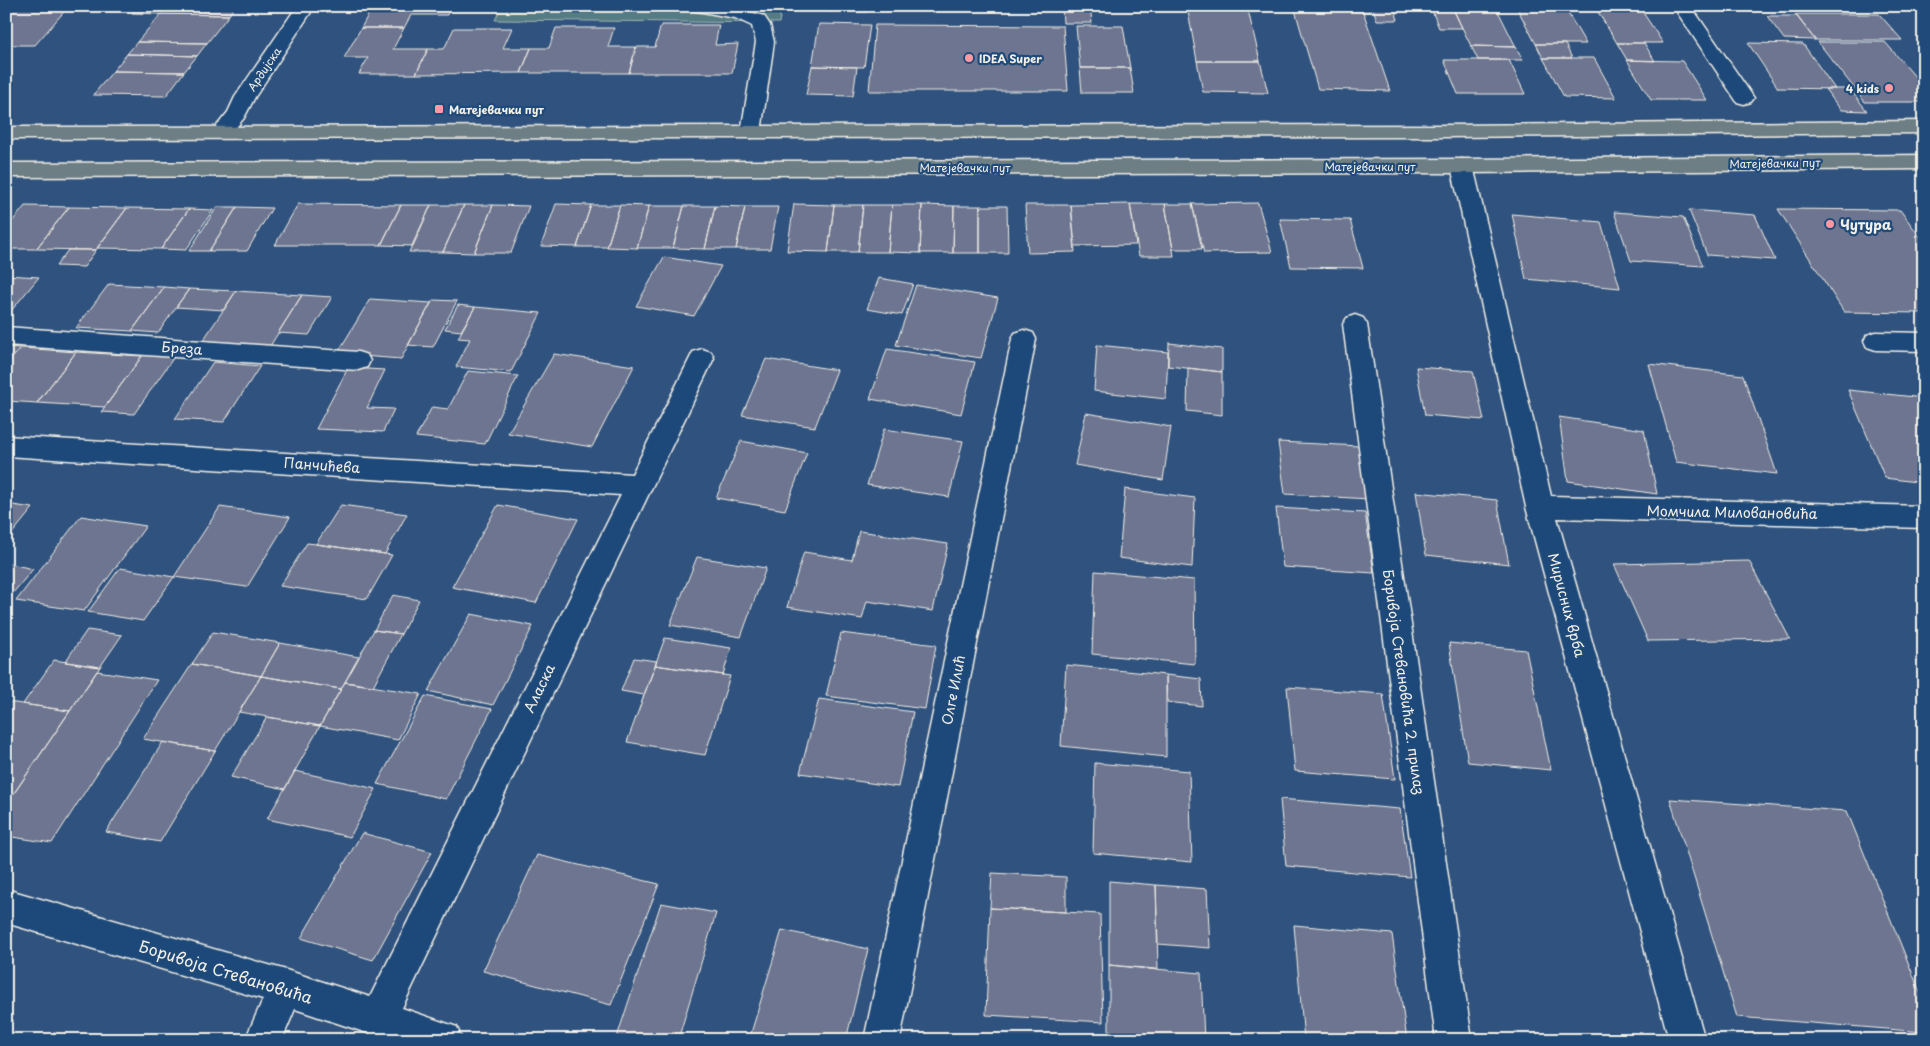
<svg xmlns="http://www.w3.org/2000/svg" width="1930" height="1046" viewBox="0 0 1930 1046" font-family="'Playpen Sans',sans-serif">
<rect width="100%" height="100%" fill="#2f527e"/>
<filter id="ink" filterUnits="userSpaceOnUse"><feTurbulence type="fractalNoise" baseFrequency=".02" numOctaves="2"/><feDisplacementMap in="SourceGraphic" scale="10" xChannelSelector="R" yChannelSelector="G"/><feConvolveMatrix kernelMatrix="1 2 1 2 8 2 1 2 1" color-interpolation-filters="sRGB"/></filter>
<g filter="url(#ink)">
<path fill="#557c83" stroke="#a4b6b6" d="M502,6H782L779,23L495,20Z"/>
<path fill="#6d7490" stroke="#f4f1e8" d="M6,6H69L35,45H6Z
M138,6H167L161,14L132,13Z
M167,6H235L229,15L161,14Z
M373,6H451L447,15H411L404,28H361Z
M828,6H868L867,12H827Z
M1062,6H1090L1092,23H1063Z
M1187,6H1247L1260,61H1197Z
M1299,6H1369L1371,11L1300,10Z
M1372,6H1394L1398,20H1377Z
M1430,6H1452L1462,28H1439Z
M1452,6H1491L1492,9H1453Z
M1595,7L1640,8L1663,43H1617Z
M1517,8H1565L1586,44H1536Z
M1453,9H1497L1516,47L1471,46Z
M1295,10L1363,11L1390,91L1318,89Z
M161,14L229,15L207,43L137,42Z
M1795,14H1879L1902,40H1815Z
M1767,16H1797L1815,40L1784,39Z
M819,24L870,25L864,67L812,66Z
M661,25H719L715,45L738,44L732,73H629L636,47H655Z
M875,25L1063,26L1068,91H869Z
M1076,26H1123L1130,68H1080Z
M361,28H404L393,49H428L416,74H359L368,58H344Z
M454,28H512L503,48H531L521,73L416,74L428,49H444Z
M556,28H614L608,47H636L629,73H521L531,48H549Z
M137,42L207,43L197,56L127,54Z
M1818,42H1885L1924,87V102H1865Z
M1617,43H1644L1655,61L1627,60Z
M1748,43L1803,44L1835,89L1778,88Z
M1536,44H1565L1572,58H1543Z
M1471,46L1516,47L1523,60H1478Z
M127,54L197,56L184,72L113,71Z
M1543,58H1594L1616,98L1564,97Z
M1444,60H1509L1525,94H1458Z
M1627,60L1682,61L1707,100H1651Z
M1197,61H1260L1268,93L1203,92Z
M812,66L857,67L853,96L806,95Z
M1080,68H1130L1134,93H1082Z
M113,71L184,72L166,96L93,95Z
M1825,89H1850L1867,111L1841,110Z
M1258,203L1272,252L1204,253L1192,204Z
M298,204L401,205L381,245H275Z
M556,204L591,205L577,247L541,246Z
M794,204L834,205L828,252L787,251Z
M1130,204H1165L1174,256H1139Z
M1130,204L1136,245L1075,246L1071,205Z
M1165,204H1192L1202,249H1173Z
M401,205H431L413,246L381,245Z
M431,205H464L443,252H409Z
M464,205H493L474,253L443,252Z
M493,205L529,206L511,253H474Z
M591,205H620L607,247H577Z
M620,205L649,206L637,248L607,247Z
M834,205H863L858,252H828Z
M863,205H892L888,252H858Z
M892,205H922L920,253L888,252Z
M922,205L954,206L953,253H920Z
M1025,205H1071L1075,252L1028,253Z
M25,206L69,207L36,249H6V229Z
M649,206H684L673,248H637Z
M684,206H715L705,249L673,248Z
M715,206L745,207L736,249H705Z
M954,206H980V253H953Z
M980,206H1007L1008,253H980Z
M69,207L127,208L96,250L36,249Z
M217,207H237L209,251H189Z
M237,207L272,208L247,251H209Z
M745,207H778L770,249H736Z
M127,208L189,209L161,249L97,248Z
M189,209L213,210L186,250L161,249Z
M1778,209L1900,210L1924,242V313L1844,312Z
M1689,210L1755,215L1775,260L1707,255Z
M1614,212L1683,217L1703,266L1631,261Z
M1512,214L1601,222L1620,288L1526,279Z
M1280,219L1350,220L1363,268L1291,267Z
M68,250H96L84,267L56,266Z
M664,257L721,266L694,316L636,306Z
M6,275L39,277L6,317Z
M879,278L913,284L902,315L867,309Z
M109,284L164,287L132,331L76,328Z
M916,285L998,298L981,358L896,345Z
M164,287L189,289L158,333L132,331Z
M189,289L236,291L224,310L176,307Z
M236,291L302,295L270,346L202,342Z
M302,295L332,297L309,335L278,333Z
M370,299L431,303L401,359L337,354Z
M433,300L457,301L433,347L408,345Z
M458,305L475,307L461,331L445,329Z
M475,307L541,313L511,372L456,367L470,339L458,338Z
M1169,343L1222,349V372L1168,366Z
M1097,345L1168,352L1166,399L1094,391Z
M6,347L21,348L6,365Z
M21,348L76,352L37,403L6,401V365Z
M887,349L975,362L961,414L870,399Z
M76,352L142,356L105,407L37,403Z
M145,352L176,354L134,414L101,412Z
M554,354L634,366L592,447L508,433Z
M766,359L837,370L815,427L742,415Z
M213,362L260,366L224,422L175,419Z
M1649,364L1743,375L1777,474L1676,462Z
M1416,367L1473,371L1484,420L1425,415Z
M348,368L385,370L367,408L394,409L383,432L316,429Z
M1188,368L1222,372V415L1187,411Z
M468,371L518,376L485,444L416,437L432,407L448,409Z
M1848,390L1924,398V483L1885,478Z
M1086,413L1171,427L1163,480L1075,465Z
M1559,417L1644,430L1657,494L1568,481Z
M884,429L963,441L949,497L867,485Z
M741,441L807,453L785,510L716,498Z
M1278,442L1360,446L1369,499L1285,494Z
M1125,489L1195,498L1192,567L1119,558Z
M1416,492L1497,500L1509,564L1426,555Z
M6,504L33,508L6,541Z
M341,505L407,514L385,554L316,544Z
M498,505L578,519L536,603L452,587Z
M220,507L290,517L247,587L174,577Z
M1276,508L1365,513L1374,573L1283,567Z
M81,516L146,526L84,611L16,601Z
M859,531L948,544L933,611L867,601L862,619L787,607L804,552L852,560Z
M307,543L316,544L392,555L367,599L280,586Z
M697,557L766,568L741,637L670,625Z
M1749,561L1790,639L1648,641L1614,564Z
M6,563L33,569L7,600H6Z
M120,568L174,577L143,621L88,612Z
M1095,571L1194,580L1195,664L1092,654Z
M393,595L419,600L401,634L374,630Z
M471,614L533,626L493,705L428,691Z
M87,630L122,635L100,667L65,662Z
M374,630L401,634L373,686L345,682Z
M213,632L280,643L261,676L192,664Z
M841,633L936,645L925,709L826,696Z
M665,638L731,648L723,675L655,665Z
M280,643L359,657L341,689L261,676Z
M1449,643L1526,650L1551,770L1468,762Z
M634,658L657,661L644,695L621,691Z
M54,660L100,667L70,711L23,704Z
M192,664L261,676L215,751L143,739Z
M655,665L730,676L705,755L627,742Z
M1066,665L1166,675V757L1061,746Z
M97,671L157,680L52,843L6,836V805Z
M1166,675L1201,679L1202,706L1167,702Z
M261,676L341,689L320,726L239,712Z
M345,682L421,694L398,740L320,726Z
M1287,687L1383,694L1395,779L1295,771Z
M425,696L492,709L446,799L377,784Z
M819,699L913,712L898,787L800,773Z
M8,702L70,711L6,805V704Z
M267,717L320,726L285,789L231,777Z
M163,742L215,751L160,842L106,832Z
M1095,763L1189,771L1192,862L1093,853Z
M295,771L376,789L350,837L267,819Z
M1280,799L1400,809L1410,877L1286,866Z
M1670,799L1847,811L1924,1002V1032L1737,1017Z
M362,833L432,852L373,960L301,938Z
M537,855L659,884L611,1005L483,971Z
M992,873L1066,877V912L990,908Z
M1109,881L1156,885L1158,970L1109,965Z
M1156,885L1207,889L1210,948L1158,944Z
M661,903L716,913L678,1040H616Z
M990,908L1100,914L1103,1022L986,1015Z
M1294,925L1392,934L1407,1040H1304Z
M782,930L868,949L846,1040H749Z
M1109,965L1201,973L1204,1040H1109Z"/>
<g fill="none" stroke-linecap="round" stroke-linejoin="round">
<defs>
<path id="minor" d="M297,6H315L255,97L244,118L229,136L222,138L215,136L212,132L228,112L235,97Z
M689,6L737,8L764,16L770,25L774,42L761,132L758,136L751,138L744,136L741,132L756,42L752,26L735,18L692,10Z
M1673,6H1691L1754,98L1751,102L1744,104L1737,102Z
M1462,159L1469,161L1473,166L1551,496L1924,506V528L1557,518L1705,1040H1669L1526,507L1451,166L1455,161Z
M1355,315L1363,318L1367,324L1472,1040H1436L1343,324L1347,318Z
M6,327L358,352L367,355L370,361L367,367L358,370L6,345Z
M1024,330L1033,333L1036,339L900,1040H864L1012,339L1015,333Z
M1876,332L1924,333V351L1876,350L1867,347L1864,341L1867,335Z
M702,349L711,352L714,358L402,1008L457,1027L462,1040H388L295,1009L282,1040H245L263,999L6,923V889L286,970L370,997L621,495L6,456V436L632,474L693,352Z"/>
<path id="major" d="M1924,121V133L1447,137L6,139V127L1447,125Z
M1924,155V169L1462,173L6,177V163L1462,159Z"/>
</defs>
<use href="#minor" stroke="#f4f1e8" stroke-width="3"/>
<use href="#major" stroke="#f4f1e8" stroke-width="3"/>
<use href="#minor" fill="#1f4a7a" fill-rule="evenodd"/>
<use href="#major" fill="#6d7e84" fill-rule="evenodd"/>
</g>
</g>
<g fill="#ff9aa2" stroke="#1f4a7a" stroke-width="2">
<circle cx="969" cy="58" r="5"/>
<circle cx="1889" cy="88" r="5"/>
<rect x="434" y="104" width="10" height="10" rx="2.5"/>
<circle cx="1830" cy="224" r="5"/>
</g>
<g text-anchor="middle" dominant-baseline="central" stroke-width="4.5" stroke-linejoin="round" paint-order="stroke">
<g font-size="11" font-weight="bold" fill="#f4f1e8" stroke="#1f4a7a" text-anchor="start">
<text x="979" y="58">IDEA Super</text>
<text x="1879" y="88" text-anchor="end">4 kids</text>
<text x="449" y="109">Матејевачки пут</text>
</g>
<g font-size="11" fill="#f4f1e8" stroke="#1f4a7a">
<text transform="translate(264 69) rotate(-56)">Ардијска</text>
<text transform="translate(1775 163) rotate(-1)">Матејевачки пут</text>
<text x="1370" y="166">Матејевачки пут</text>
<text x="965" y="167">Матејевачки пут</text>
</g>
<g font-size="14" font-weight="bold" fill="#f4f1e8" stroke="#1f4a7a" text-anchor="start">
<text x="1840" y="224">Чутура</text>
</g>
<g font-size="14" fill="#f4f1e8" stroke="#1f4a7a">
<text transform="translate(182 348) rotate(4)">Бреза</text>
<text transform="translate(322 465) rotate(4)">Панчићева</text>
<text transform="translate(1732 512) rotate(1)">Момчила Миловановића</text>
<text transform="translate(1567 605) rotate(75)">Мирисних врба</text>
<text transform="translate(1404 682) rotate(82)">Боривоја Стевановића 2. прилаз</text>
<text transform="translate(539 688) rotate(-64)">Аласка</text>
<text transform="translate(953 690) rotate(-79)">Олге Илић</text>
</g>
<g font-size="16" fill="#f4f1e8" stroke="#1f4a7a">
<text transform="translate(226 971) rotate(17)">Боривоја Стевановића</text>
</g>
</g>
<rect width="1930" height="1046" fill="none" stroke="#1f4a7a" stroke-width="25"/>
<rect x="12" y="12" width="1905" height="1021" fill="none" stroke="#f4f1e8" stroke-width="2" filter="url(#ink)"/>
</svg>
